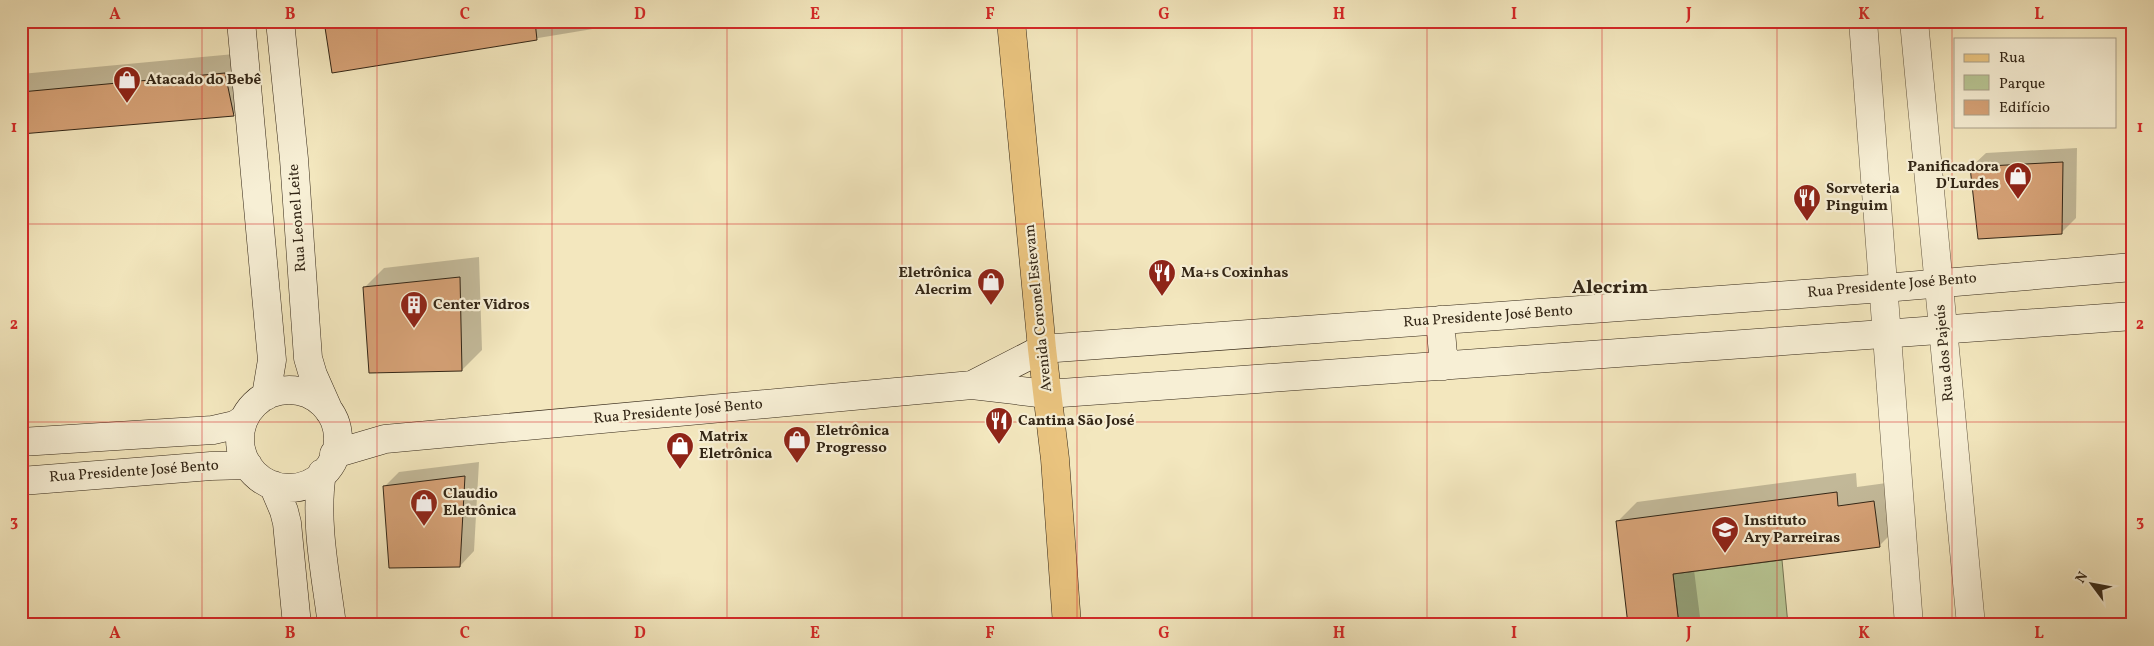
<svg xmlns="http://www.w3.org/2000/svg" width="2154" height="646" viewBox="0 0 2154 646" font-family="Vollkorn,serif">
<rect width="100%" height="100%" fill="#f3e7be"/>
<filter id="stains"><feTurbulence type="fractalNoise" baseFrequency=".004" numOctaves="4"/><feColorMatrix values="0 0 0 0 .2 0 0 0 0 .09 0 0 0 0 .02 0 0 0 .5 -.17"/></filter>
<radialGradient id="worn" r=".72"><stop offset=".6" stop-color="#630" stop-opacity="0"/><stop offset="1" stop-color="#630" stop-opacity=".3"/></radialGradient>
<path fill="#b8c694" stroke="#767655" d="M1782,560L1788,625H1679L1673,574Z"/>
<path fill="#0003" d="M325,21H641L333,72Z
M245,53L253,95L233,115L21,133V74Z
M2077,148L2076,218L2061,233L1971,167L1986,153Z
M479,257L482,350L462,370L364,288L384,268Z
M479,462L474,551L460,566L384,487L399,472Z
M1856,473L1857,487L1894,482L1899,526L1879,546L1694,570L1701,625H1629L1617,522L1637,502Z"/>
<path fill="#d5a176" stroke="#332616" d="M324,21H535L537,40L332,73Z
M225,73L234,116L21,134V92Z
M2063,162L2062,234L1978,239L1970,167Z
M460,277L462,371L369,373L363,287Z
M465,476L460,567L389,568L383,486Z
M1837,492L1838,506L1874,501L1880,547L1673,574L1679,625H1628L1616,521Z"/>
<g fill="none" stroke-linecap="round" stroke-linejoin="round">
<defs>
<path id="street" d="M1863,21L1909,625
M1914,21L1971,625"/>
<path id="secondary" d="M241,21L272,360L266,396
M280,21L294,159L308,358L313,375L329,411
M1440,320L1444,366
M972,385L1042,349L1884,288L2133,267
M240 439a49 49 0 1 1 98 0a49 49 0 1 1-98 0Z
M21,442L213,430L235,425L244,419
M334,454L385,439L972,385L1047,394L2133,316
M322,473C314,521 326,577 332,625
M21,481L211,466L248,465
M273,485L284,511L287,523L297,625"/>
<path id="primary" d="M1011,21L1042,349L1055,459L1067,625"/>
</defs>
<use href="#street" stroke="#635640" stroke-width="29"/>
<use href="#secondary" stroke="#332616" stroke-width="29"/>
<use href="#primary" stroke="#332616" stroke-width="29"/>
<use href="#street" stroke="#f7efd5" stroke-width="28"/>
<use href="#secondary" stroke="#f7efd5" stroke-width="28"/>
<use href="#primary" stroke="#eac47f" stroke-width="28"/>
</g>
<path fill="none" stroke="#d62828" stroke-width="1" stroke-opacity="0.55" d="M202,21V625M377,21V625M552,21V625M727,21V625M902,21V625M1077,21V625M1252,21V625M1427,21V625M1602,21V625M1777,21V625M1952,21V625M21,224H2133M21,422H2133"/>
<defs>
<symbol id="shop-pin" viewBox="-11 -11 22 30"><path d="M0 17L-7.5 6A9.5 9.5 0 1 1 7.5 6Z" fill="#8f2418" stroke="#f7efd5"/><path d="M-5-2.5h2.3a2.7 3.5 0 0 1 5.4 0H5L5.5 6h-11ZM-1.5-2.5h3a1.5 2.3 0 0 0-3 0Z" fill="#fff"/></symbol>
<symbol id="restaurant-pin" viewBox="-11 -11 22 30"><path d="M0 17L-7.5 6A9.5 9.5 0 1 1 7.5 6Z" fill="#8f2418" stroke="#f7efd5"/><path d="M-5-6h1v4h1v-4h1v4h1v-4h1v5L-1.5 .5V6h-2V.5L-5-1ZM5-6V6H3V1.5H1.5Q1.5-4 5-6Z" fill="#fff"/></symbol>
<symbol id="building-pin" viewBox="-11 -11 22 30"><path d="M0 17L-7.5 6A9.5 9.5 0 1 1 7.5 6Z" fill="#8f2418" stroke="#f7efd5"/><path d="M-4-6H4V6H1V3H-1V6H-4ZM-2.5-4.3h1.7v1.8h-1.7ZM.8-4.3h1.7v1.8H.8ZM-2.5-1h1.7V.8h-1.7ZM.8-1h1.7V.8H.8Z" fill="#fff"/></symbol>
<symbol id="school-pin" viewBox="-11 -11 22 30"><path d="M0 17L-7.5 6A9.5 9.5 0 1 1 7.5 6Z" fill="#8f2418" stroke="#f7efd5"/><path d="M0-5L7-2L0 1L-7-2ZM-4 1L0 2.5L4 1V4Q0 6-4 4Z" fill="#fff"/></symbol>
</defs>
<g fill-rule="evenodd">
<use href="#shop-pin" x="111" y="64" width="32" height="43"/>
<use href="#shop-pin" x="2002" y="160" width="32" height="43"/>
<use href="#restaurant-pin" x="1791" y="182" width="32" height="43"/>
<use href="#restaurant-pin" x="1146" y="257" width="32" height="43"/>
<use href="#shop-pin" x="975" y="266" width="32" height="43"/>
<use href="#building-pin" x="398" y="289" width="32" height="43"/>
<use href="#restaurant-pin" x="983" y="405" width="32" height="43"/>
<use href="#shop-pin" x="781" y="424" width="32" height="43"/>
<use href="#shop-pin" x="664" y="430" width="32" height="43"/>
<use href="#shop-pin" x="408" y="487" width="32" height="43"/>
<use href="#school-pin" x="1709" y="514" width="32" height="43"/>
</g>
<g text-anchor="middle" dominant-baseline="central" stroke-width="4.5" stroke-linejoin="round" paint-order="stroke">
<g font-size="15" font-weight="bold" fill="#332616" stroke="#f7efd5" text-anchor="start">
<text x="146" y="80">Atacado do Bebê</text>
<text x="1999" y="167" text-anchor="end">Panificadora<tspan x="1999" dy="17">D'Lurdes</tspan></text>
<text x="1826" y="189">Sorveteria<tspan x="1826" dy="17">Pinguim</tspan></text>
<text x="972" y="273" text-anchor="end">Eletrônica<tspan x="972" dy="17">Alecrim</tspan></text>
<text x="1181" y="273">Ma+s Coxinhas</text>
<text x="433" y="305">Center Vidros</text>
<text x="1018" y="421">Cantina São José</text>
<text x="816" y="431">Eletrônica<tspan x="816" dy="17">Progresso</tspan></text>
<text x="699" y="437">Matrix<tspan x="699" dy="17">Eletrônica</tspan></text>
<text x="443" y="494">Claudio<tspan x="443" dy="17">Eletrônica</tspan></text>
<text x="1744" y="521">Instituto<tspan x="1744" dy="17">Ary Parreiras</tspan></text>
</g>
<g font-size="15" fill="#332616" stroke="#f7efd5">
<text transform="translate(298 218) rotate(-94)">Rua Leonel Leite</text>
<text transform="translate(1892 286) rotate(-5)">Rua Presidente José Bento</text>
<text transform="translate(1039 308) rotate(-96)">Avenida Coronel Estevam</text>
<text transform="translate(1488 317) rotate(-4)">Rua Presidente José Bento</text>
<text transform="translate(1945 353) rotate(-95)">Rua dos Pajeús</text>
<text transform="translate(678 412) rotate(-5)">Rua Presidente José Bento</text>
<text transform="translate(134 472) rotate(-4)">Rua Presidente José Bento</text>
</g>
<g font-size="20" font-weight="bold" fill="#332616" stroke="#f7efd5">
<text x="1610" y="288">Alecrim</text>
</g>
</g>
<rect width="2154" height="646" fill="none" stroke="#f3e7be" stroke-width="55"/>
<rect x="1954" y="38" width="162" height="90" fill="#f7efd5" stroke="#a99f89"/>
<rect x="1964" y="54" width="25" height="8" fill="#eac47f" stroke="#a99f89"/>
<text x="1999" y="62" font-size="15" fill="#332616">Rua</text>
<rect x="1964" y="75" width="25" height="15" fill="#b8c694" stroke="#a99f89"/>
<text x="1999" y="88" font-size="15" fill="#332616">Parque</text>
<rect x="1964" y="100" width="25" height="15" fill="#d5a176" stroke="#a99f89"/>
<text x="1999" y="112" font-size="15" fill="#332616">Edifício</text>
<g transform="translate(2092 584) rotate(302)" stroke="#f7efd5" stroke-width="4" paint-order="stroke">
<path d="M0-4L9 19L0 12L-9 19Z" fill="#332616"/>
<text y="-8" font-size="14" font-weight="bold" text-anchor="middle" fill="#332616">N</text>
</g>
<rect x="28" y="28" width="2098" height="590" fill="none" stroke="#d62828" stroke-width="2"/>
<g font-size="16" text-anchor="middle" font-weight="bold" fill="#d62828">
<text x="115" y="19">A</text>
<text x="290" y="19">B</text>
<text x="465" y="19">C</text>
<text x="640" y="19">D</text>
<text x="815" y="19">E</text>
<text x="990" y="19">F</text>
<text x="1164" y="19">G</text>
<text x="1339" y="19">H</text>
<text x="1514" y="19">I</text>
<text x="1689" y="19">J</text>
<text x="1864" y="19">K</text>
<text x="2039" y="19">L</text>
<text x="14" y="132">1</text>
<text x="2140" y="132">1</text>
<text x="14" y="329">2</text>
<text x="2140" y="329">2</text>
<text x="14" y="526">3</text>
<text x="2140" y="526">3</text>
<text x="115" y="638">A</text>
<text x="290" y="638">B</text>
<text x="465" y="638">C</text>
<text x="640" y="638">D</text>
<text x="815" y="638">E</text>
<text x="990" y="638">F</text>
<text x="1164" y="638">G</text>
<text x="1339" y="638">H</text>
<text x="1514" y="638">I</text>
<text x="1689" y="638">J</text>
<text x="1864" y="638">K</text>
<text x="2039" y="638">L</text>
</g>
<rect width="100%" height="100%" filter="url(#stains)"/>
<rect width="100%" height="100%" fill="url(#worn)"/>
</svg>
